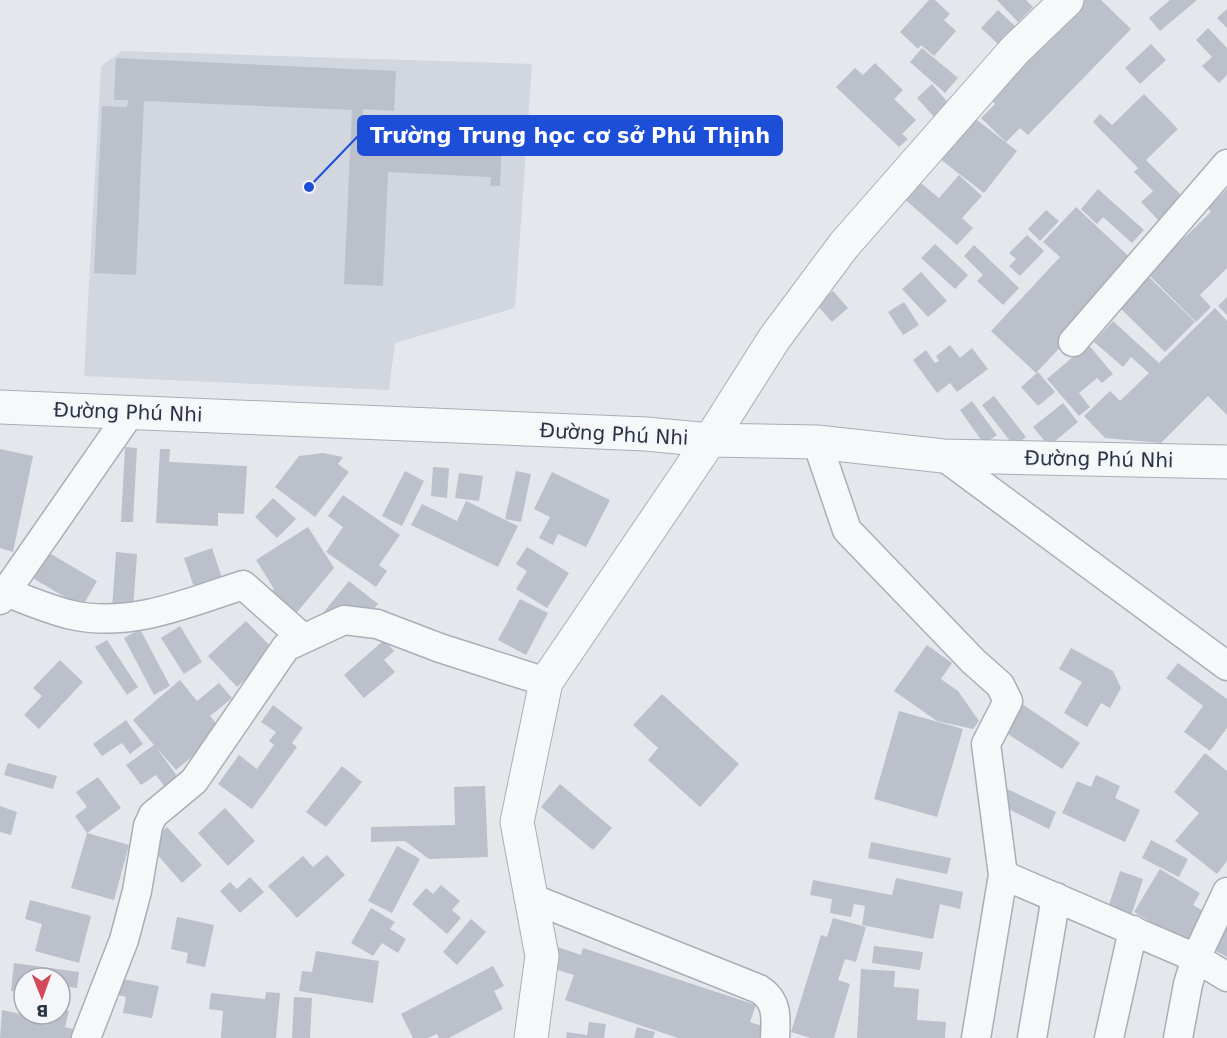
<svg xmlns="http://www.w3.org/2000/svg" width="1227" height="1038" viewBox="0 0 1227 1038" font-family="'DejaVu Sans',sans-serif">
<rect width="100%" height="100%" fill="#e4e7ec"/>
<path fill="#d2d6de" d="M122,51L532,64L515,308L395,343L389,390L84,376L101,66Z"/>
<path fill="#bbc0ca" d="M929,0H935L950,14L944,20L956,31L934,56L921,45L918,49L900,32Z
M997,0H1026L1033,7L1018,22Z
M1082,0H1101L1131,29L1028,135L1020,128L1006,142L981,118L995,104L988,97Z
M1170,0H1197L1160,31L1149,18Z
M1227,9V28L1217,18Z
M998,10L1015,26L998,44L981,28Z
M1208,28L1227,48V75L1219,83L1202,66L1212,57L1196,40Z
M1151,44L1166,60L1140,84L1125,68Z
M922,48L958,78L945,93L910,62Z
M116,58L396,71L394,111L363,109L362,123L502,130L500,186H490L491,177L388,172L383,286L344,284L352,110L144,101L136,275L94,273L102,106L127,107L128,100H114Z
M875,63L903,90L894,99L916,120L902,134L908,139L899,147L836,87L855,68L863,75Z
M932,84L950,105L935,118L917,98Z
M1144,94L1178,129L1146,160L1187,201L1163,225L1141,202L1153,191L1134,172L1138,168L1093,122L1100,114L1112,125Z
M968,113L1017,151L984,193L935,155Z
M959,175L982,196L962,218L973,228L957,245L901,196L916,179L939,198Z
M1098,189L1144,230L1132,243L1103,217L1097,224L1081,209Z
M1227,189V268L1200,295L1211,307L1196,322L1144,270L1177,237L1181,241L1211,212L1208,208Z
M1076,207L1138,265L1036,373L991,331L1060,257L1043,242Z
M1046,210L1059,221L1040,241L1028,229Z
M1027,235L1044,251L1020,276L1009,266L1016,259L1009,253Z
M935,244L968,275L955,289L921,258Z
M974,245L1019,288L1003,305L977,281L983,275L964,256Z
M921,272L947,301L928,317L902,289Z
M1147,275L1195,322L1165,352L1117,305Z
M833,291L848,308L832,322L817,305Z
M1227,297V315L1218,306Z
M904,302L919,325L903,335L888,312Z
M1215,308L1227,321V415L1208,396L1161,443L1105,438L1084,416L1110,391L1120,401L1149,373L1131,357L1123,367L1094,342L1113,321L1159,363Z
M1088,344L1113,374L1102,383L1097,378L1079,393L1090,407L1079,416L1047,379Z
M950,345L960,358L972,348L988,369L957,392L950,383L937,393L913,360L926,350L935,363L939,361L936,356Z
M1038,372L1055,392L1038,406L1021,387Z
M994,396L1026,437L1014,446L982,405Z
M972,401L997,435L984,444L960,410Z
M1063,403L1078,422L1049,446L1033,427Z
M125,447L137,448L133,522H121Z
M0,449L33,456L13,552L0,548Z
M160,449H170L169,462L247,466L244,514L218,513V526L156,523Z
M323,453L343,457L338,464L349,472L315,517L275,487L299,456Z
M433,467L449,468L447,498L431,496Z
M405,471L424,481L402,526L382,516Z
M516,471L531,474L521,522L505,519Z
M552,472L610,500L586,547L558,534L553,545L539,538L550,517L534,509Z
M459,473L483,476L479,501L455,498Z
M343,495L400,535L379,565L387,571L376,587L326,552L343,527L328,516Z
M273,498L296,519L277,538L255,517Z
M466,501L518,526L498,567L411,525L422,504L457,521Z
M308,527L334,568L293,617L265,595L274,589L256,560Z
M527,547L569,573L547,608L516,589L527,571L516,564Z
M212,548L222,578L197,596L184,558Z
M44,550L97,581L82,607L29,576Z
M116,552L137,554L133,610L112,608Z
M349,581L378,604L368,616L336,622L323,613Z
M520,599L548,613L526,655L498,640Z
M246,621L275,651L237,687L208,656Z
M180,626L202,662L184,674L161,638Z
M140,629L170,686L154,695L124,638Z
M107,640L138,687L127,695L95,647Z
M384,640L394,651L384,660L395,672L364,698L344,675Z
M927,645L952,663L941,679L958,691L979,721L973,729L937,721L894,691Z
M1071,648L1113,671L1121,688L1110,708L1101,703L1087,727L1064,713L1082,682L1059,669Z
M60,660L83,682L39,729L24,715L42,696L33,688Z
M1178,663L1227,699V728L1210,751L1184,732L1203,706L1166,678Z
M180,680L197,701L219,683L232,698L210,716L223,731L176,770L156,747L180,780L167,790L156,775L141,785L126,765L154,745L133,720Z
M662,694L739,764L700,807L648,760L658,748L633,725Z
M1022,704L1080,743L1062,769L1003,731Z
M273,705L303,728L292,743L297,747L252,809L218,784L239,755L257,769L274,745L269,741L276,732L261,722Z
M899,711L963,729L937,817L874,799Z
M126,720L143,744L130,754L122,743L102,756L93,744Z
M1205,753L1227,771V861L1217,874L1175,841L1199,813L1174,792Z
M8,763L57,776L53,789L4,775Z
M342,766L362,782L326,827L306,812Z
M1096,775L1120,786L1115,798L1140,810L1125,842L1062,813L1077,781L1091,787Z
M98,777L121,808L87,833L75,816L87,807L76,792Z
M560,784L612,828L593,850L541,807Z
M485,786L488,857L429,859L405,841L371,842V827L455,825L454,787Z
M1003,787L1056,812L1049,829L996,803Z
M0,806L17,812L11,835L0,832Z
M225,808L255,841L228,866L198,833Z
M167,827L202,865L182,883L148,844Z
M87,833L129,845L114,900L71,888Z
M1151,840L1188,859L1179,877L1142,858Z
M871,842L951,858L947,874L868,858Z
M397,846L420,859L392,913L368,901Z
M327,855L345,875L297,918L268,886L303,856L313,867Z
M1160,869L1200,893L1193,905L1212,916L1193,947L1134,912Z
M1120,871L1143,879L1131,916L1108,908Z
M250,877L264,892L240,913L220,891L230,882L237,889Z
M896,878L963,892L960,909L940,904L933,939L862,925L865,906L854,904L851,917L830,913L832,899L810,895L813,880L892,895Z
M441,885L460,901L452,910L461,918L447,934L412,904L426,888L433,894Z
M30,900L91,916L79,963L35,951L42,924L25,919Z
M371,908L395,922L390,929L406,939L398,953L382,943L373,956L351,943Z
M177,917L214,925L205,967L186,963L188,953L171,949Z
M833,918L866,927L856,962L845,959L838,980L850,984L834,1038H811L791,1032L821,935L827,937Z
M471,919L486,932L457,965L443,952Z
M1224,928L1227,929V957L1214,950Z
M549,944L581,955L583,948L756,1005L750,1022L774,1030L771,1038H678L565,1000L574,975L542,965Z
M874,946L923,952L920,970L872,963Z
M316,951L379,961L373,1003L299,991L302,971L312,972Z
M14,963L79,972L77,988L60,986V978H24V992L11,991Z
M493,966L504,986L494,991L503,1009L449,1038H439L437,1034L428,1038H413L401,1014Z
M861,969L895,971L894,987L919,989L917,1020L946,1022L945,1038H857Z
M117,978L159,986L152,1018L123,1013L126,997L114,994Z
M266,992L280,993L276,1038H221L223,1011L209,1009L211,993L265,999Z
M294,997L312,998L310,1038H292Z
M23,1004L24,1014H60V1008L69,1011L65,1027L77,1030L75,1038H0L2,1010L20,1014Z
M589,1022L606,1024L604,1038H566L567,1032L587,1035Z
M637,1027L655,1032L653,1038H634Z"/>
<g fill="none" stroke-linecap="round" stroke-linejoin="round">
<defs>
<path id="minor" d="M1073,342L1227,164
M817,442L847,530L973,661L1000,685L1008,701L986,744L1003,875L976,1038
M943,456L1227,666
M6,592C27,600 50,610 72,615C131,628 188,603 243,585L303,638
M0,600L130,413
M1003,875L1196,958L1227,977
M531,898L759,989C778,1001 776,1017 775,1038
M86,1038L124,940L137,891L148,826L153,815L194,781L286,647L344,620L377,624L440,648L546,682
M1032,1038L1056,897
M1109,1038L1133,930
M1178,1038L1188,984L1196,958L1227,892"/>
<path id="tertiary" d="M0,407L646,434L710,440L817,442L943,456L1227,462
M531,1038L542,956L517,822L546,682L710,440L774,339L844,245L1015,50L1067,0"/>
</defs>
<use href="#minor" stroke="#a9aeb7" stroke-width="31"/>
<use href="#tertiary" stroke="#a9aeb7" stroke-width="35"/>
<use href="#minor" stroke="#f7f8fa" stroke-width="28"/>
<use href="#tertiary" stroke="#f7f8fa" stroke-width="33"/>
</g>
<g text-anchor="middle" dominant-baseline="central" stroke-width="4.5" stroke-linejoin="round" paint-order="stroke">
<g font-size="20" fill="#2b3445" stroke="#f4f6f9">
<text transform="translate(128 412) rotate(2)">Đường Phú Nhi</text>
<text transform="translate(614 434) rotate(3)">Đường Phú Nhi</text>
<text transform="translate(1099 459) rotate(1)">Đường Phú Nhi</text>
</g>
</g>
<path fill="none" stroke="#1d4ed8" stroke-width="2" d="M309 187L358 136"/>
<circle fill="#1d4ed8" stroke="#f4f6f9" stroke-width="2" cx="309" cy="187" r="6"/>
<rect fill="#1d4ed8" stroke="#1d4ed8" stroke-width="2" x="358" y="116" width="424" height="39" rx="6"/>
<g font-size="21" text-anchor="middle" font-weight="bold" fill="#fff">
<text x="570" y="143">Trường Trung học cơ sở Phú Thịnh</text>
</g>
<g transform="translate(42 996) rotate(179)"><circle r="28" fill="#f4f6f9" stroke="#a4a8b1" stroke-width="1.5"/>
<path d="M0-4.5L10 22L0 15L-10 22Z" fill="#d1495b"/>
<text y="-9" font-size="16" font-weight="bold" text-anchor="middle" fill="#2b3445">B</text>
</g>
</svg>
